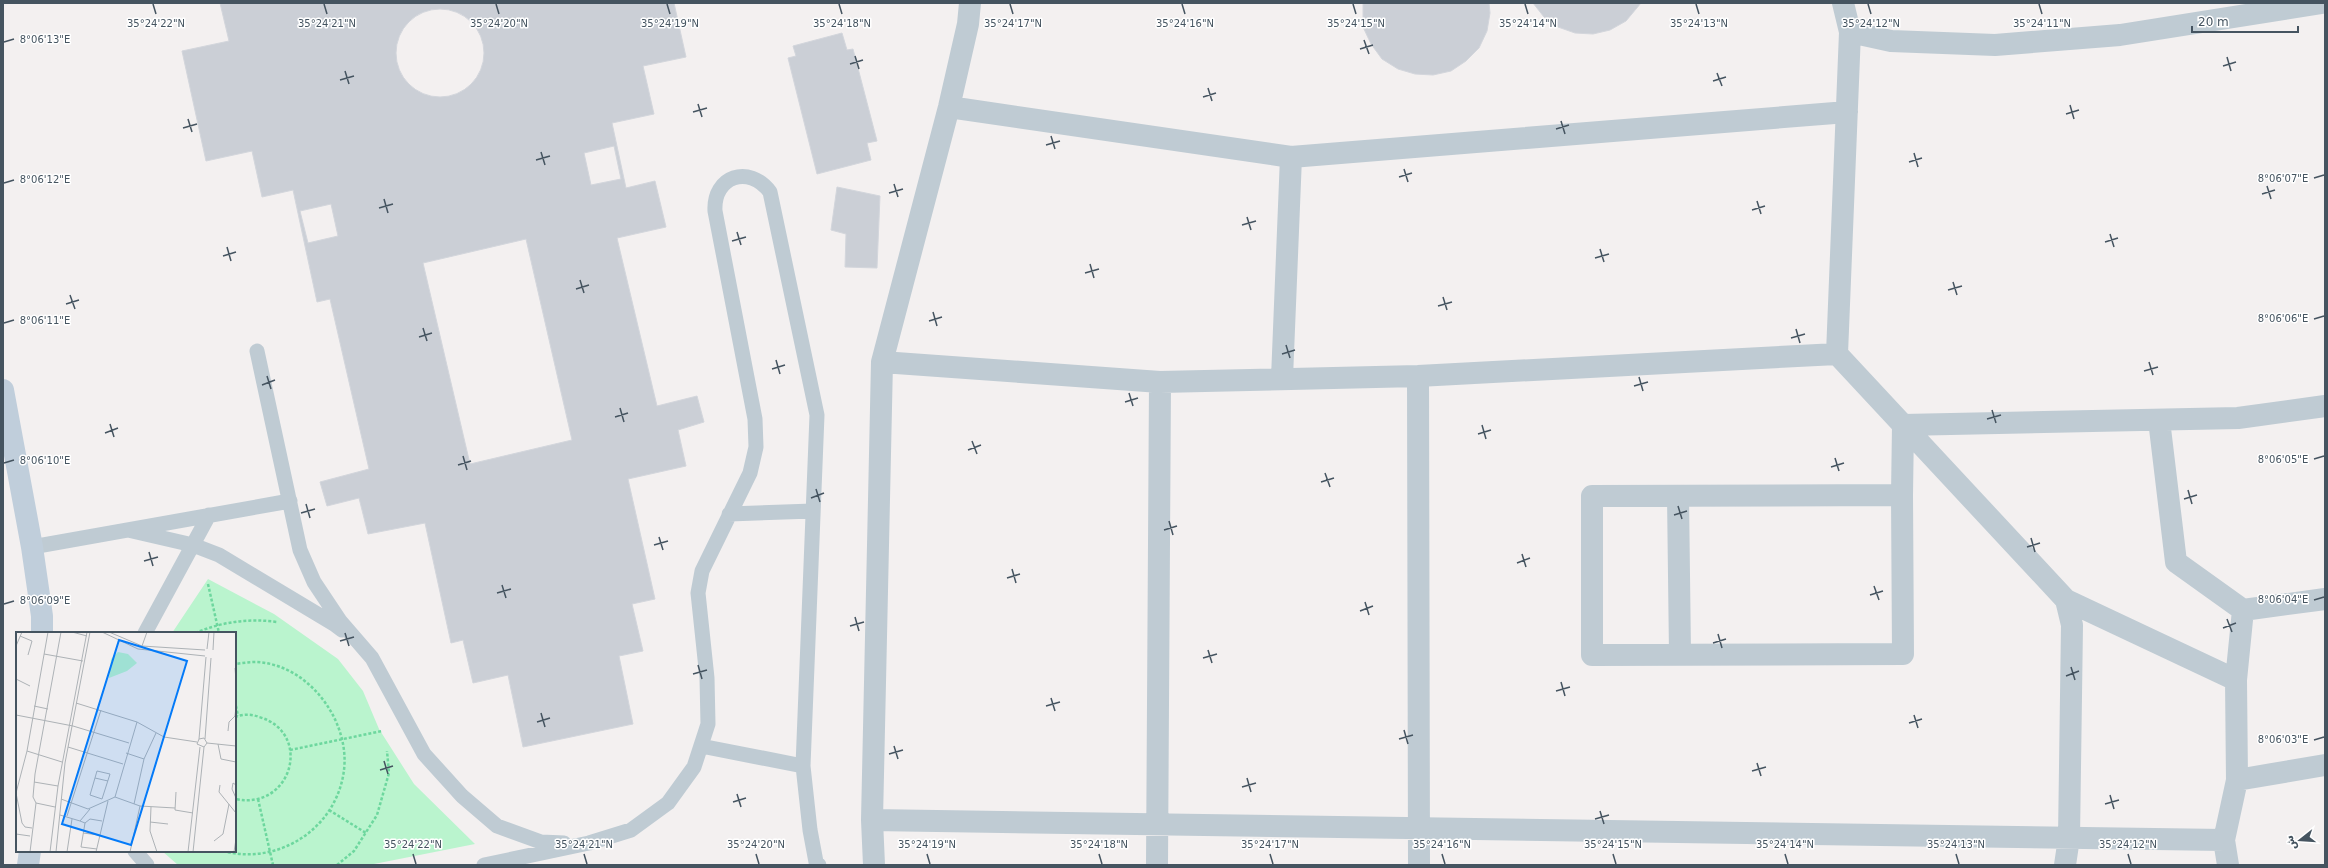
<svg xmlns="http://www.w3.org/2000/svg" width="2328" height="868" viewBox="0 0 2328 868" font-family="'DejaVu Sans','Noto Naskh Arabic',sans-serif">
<rect width="100%" height="100%" fill="#f3f0f0"/>
<path fill="#baf4ce" d="M208,579L274,614L338,659L363,691L379,729L414,784L475,844L369,865H178L162,851H235V633H172Z"/>
<path fill="#cbcfd6" stroke="#d3d6dc" fill-rule="evenodd" d="M220,3H674L686,57L643,66L654,114L612,123L626,188L655,181L666,227L617,238L657,406L697,396L704,422L678,430L686,466L628,479L655,599L632,604L643,651L619,656L633,724L523,747L508,675L473,683L463,640L451,643L425,523L368,534L359,498L327,506L320,482L369,469L330,299L317,302L293,190L262,197L252,151L206,161L182,51L229,41ZM526,239L572,440L470,464L423,263Z
M1363,3H1489L1490,13L1487,31L1479,48L1466,61L1451,71L1433,75L1415,74L1398,69L1382,59L1371,44L1363,27Z
M1533,3H1641L1626,21L1610,30L1593,34L1575,33L1558,27L1544,17Z
M396 53a44 44 0 1 1 88 0a44 44 0 1 1-88 0Z
M842,33L847,50L853,49L877,141L867,143L871,160L817,174L788,58L796,56L793,46Z
M614,146L621,179L591,185L584,153Z
M837,187L880,196L877,268L845,267L846,234L831,230Z
M331,204L338,236L308,243L300,211Z"/>
<g fill="none" stroke-linecap="round" stroke-linejoin="round">
<path stroke="#6dd79e" stroke-width="2.5" stroke-dasharray="3 2" stroke-linecap="butt" d="M208,584L219,633
M195,633C222,622 248,618 277,622
M235,701L238,716
M235,717C243,714 252,714 259,717C313,732 293,811 235,799
M290,750L382,731
M258,799L273,865
M329,810L366,833
M223,851C279,866 337,828 344,770C350,720 308,664 256,662C249,662 242,663 235,664
M337,865L354,851L377,815L389,773L387,751"/>
<path stroke="#bfcbd3" stroke-width="15" d="M257,351L300,550L314,582L340,621L372,658L424,754L462,796L497,826L541,842L564,843
M729,514L813,511
M128,530L193,545L219,555L334,624L342,630
M32,547L290,501
M145,633L209,515
M701,746L803,766
M135,851L147,865
M484,865L589,843L631,830L668,803L694,767L708,724L707,678L698,593L702,571L750,473L756,447L755,419L715,211C713,176 749,164 770,192L817,415L803,766L810,830L816,862L819,865"/>
<path stroke="#bfcbd3" stroke-width="22" d="M1843,3L1850,32L1837,354L2066,600L2072,625L2069,838L2065,865
M1850,32L1891,41L1995,45L2120,35L2322,3
M949,107L1291,157L1847,112
M882,362L1160,382L1418,376L1837,354
M1418,376L1419,865
M1282,378L1291,157
M2159,420L2176,562L2243,610
M1902,495L1903,654L1592,655V496Z
M1902,495L1903,425L2238,418L2325,406
M1678,496L1680,654
M2066,600L2236,680L2237,780L2224,840L2228,865
M2236,680L2243,610L2325,599
M2237,780L2325,765
M872,820L2224,840
M874,865L872,820L882,362L949,107L968,24L970,3
M1157,865L1160,382"/>
<path stroke="#c0cedb" stroke-width="22" d="M3,390L32,547L42,616V633
M28,865L30,851"/>
</g>
<path fill="none" stroke="#455460" stroke-width="1.5" d="M153,4L156,14M324,4L327,14M496,4L499,14M667,4L670,14M839,4L842,14M1010,4L1013,14M1182,4L1185,14M1353,4L1356,14M1525,4L1528,14M1696,4L1699,14M1868,4L1871,14M2039,4L2042,14M1364,40L1369,54M4,42L14,39M1360,49L1373,45M855,56L859,69M2227,57L2231,71M850,64L863,60M2223,66L2236,62M345,71L349,84M1717,73L1722,86M340,80L354,76M1713,81L1726,77M1208,88L1212,101M1203,97L1216,93M698,104L702,117M2070,105L2074,119M693,112L707,108M2066,114L2079,110M188,119L192,132M1561,121L1565,134M183,128L197,124M1556,129L1569,125M1051,136L1055,149M1046,145L1060,141M541,152L545,165M1914,153L1918,167M536,160L550,156M1909,162L1922,158M1404,169L1408,182M1399,177L1412,173M2314,178L2324,175M4,183L14,180M894,184L898,197M2267,186L2271,199M889,193L903,189M2262,194L2275,190M384,199L388,213M1757,201L1761,214M379,208L393,204M1752,210L1765,206M1247,217L1251,230M1242,225L1256,221M737,232L741,245M2110,234L2114,247M732,241L746,237M2105,242L2118,238M227,247L231,261M1600,249L1604,262M223,256L236,252M1595,258L1609,254M1090,264L1094,278M1085,273L1099,269M580,280L584,293M1953,282L1957,295M576,289L589,285M1948,290L1962,286M70,295L75,309M1443,297L1447,310M66,304L79,300M1438,306L1452,302M933,312L937,326M2314,319L2324,316M929,321L942,317M4,323L14,320M423,328L427,341M1796,329L1800,343M419,337L432,333M1791,338L1805,334M1286,345L1290,358M1282,354L1295,350M776,360L780,374M2149,362L2153,375M772,369L785,365M2144,371L2158,367M267,376L271,389M1639,377L1643,391M262,385L275,380M1634,386L1648,382M1129,393L1133,406M1125,402L1138,398M620,408L624,422M1992,410L1996,423M615,417L628,413M1987,419L2001,415M110,424L114,437M1482,425L1486,439M105,433L118,428M1478,434L1491,430M972,441L977,454M968,450L981,445M463,456L467,470M1835,458L1839,471M2314,459L2324,456M4,463L14,460M458,465L471,461M1831,467L1844,463M1325,473L1330,487M1321,482L1334,478M816,489L820,502M2188,490L2192,504M811,498L824,493M2184,499L2197,495M306,504L310,518M1678,506L1682,519M301,513L315,509M1674,515L1687,511M1169,521L1173,535M1164,530L1177,526M659,537L663,550M2031,538L2035,552M654,545L668,541M2027,547L2040,543M149,552L153,566M1522,554L1526,567M144,561L158,557M1517,563L1530,558M1012,569L1016,583M1007,578L1020,574M502,585L506,598M1874,586L1879,600M497,593L511,589M1870,595L1883,591M2314,600L2324,597M1365,602L1369,615M4,604L14,601M1360,611L1373,606M855,617L859,631M2227,619L2232,632M850,626L864,622M2223,628L2236,623M345,633L349,646M1718,634L1722,648M340,641L354,637M1713,643L1726,639M1208,650L1212,663M1203,658L1217,654M698,665L702,679M2071,667L2075,680M693,674L707,670M2066,676L2079,671M1561,682L1565,696M1556,691L1570,687M1051,698L1055,711M1046,706L1060,702M541,713L545,727M1914,715L1918,728M537,722L550,718M1909,723L1922,719M1404,730L1408,744M1399,739L1413,735M2314,740L2324,737M894,746L898,759M889,754L903,750M384,761L388,774M1757,763L1761,776M380,770L393,766M1752,771L1766,767M1247,778L1251,792M1242,787L1256,783M737,794L741,807M2110,795L2114,809M733,802L746,798M2105,804L2119,800M1600,811L1604,824M1595,819L1609,815M413,854L416,864M584,854L587,864M756,854L759,864M927,854L930,864M1099,854L1102,864M1270,854L1273,864M1442,854L1445,864M1613,854L1616,864M1785,854L1788,864M1956,854L1959,864M2128,854L2131,864"/>
<g transform="translate(16 632)">
<rect width="220" height="220" fill="#f3f0f0"/>
<path d="M102,20L112,22L121,31L111,39L93,46L95,27Z" fill="#baf4ce"/>
<path fill="none" stroke="#adb2b6" stroke-width="1" d="M56,0L71,4M86,0L122,17L189,24M93,0L126,14L189,18M4,4L16,9L12,23M0,14L6,0M126,14L131,0M191,17L193,0M197,18L198,0M28,22L67,29M219,36L220,48M0,47L14,54M60,71L121,90L148,105L181,110M18,74L32,77M0,83L57,94L113,111M212,99L213,90L219,84L220,75M183,107L190,25M189,107L195,26M191,111L220,114M202,112L205,127L220,130M52,115L107,132M11,119L32,0M110,121L128,127M81,139L94,142L86,167L74,163ZM79,146L92,149M18,150L42,154M204,153L203,160L220,181M220,153L217,151L216,157L220,166M160,160L159,178L177,181M99,165L121,90M45,167L72,177L99,165L124,174L159,176M20,171L39,175M118,172L128,127L140,101M135,175L134,199L141,220M44,183L64,189L74,177M51,184L85,78M64,189L69,191L65,215L81,217M134,190L152,192M69,191L74,187L86,189M16,196L9,195L6,191L0,161L11,119L46,130M67,201L83,203M0,202L14,204M198,209L207,202L213,172M14,220L20,171L17,165L19,142L45,0M34,220L42,154L71,0M40,220L49,131L74,0M51,220L56,187M80,220L92,169M114,220L124,174M172,220L184,115M177,220L188,115L191,111L188,106L183,107L181,112L188,115M218,220L220,207"/>
<path fill="#047af8" fill-opacity="0.15" stroke="#047af8" stroke-width="2" d="M103,8L171,29L115,213L46,192Z"/>
<rect width="220" height="220" fill="none" stroke="#455460" stroke-width="2"/>
</g>
<g font-size="10" text-anchor="middle" fill="#455460" stroke="#fff" stroke-width="3" stroke-linejoin="round" paint-order="stroke">
<text x="156" y="27">35°24'22"N</text>
<text x="327" y="27">35°24'21"N</text>
<text x="499" y="27">35°24'20"N</text>
<text x="670" y="27">35°24'19"N</text>
<text x="842" y="27">35°24'18"N</text>
<text x="1013" y="27">35°24'17"N</text>
<text x="1185" y="27">35°24'16"N</text>
<text x="1356" y="27">35°24'15"N</text>
<text x="1528" y="27">35°24'14"N</text>
<text x="1699" y="27">35°24'13"N</text>
<text x="1871" y="27">35°24'12"N</text>
<text x="2042" y="27">35°24'11"N</text>
<text x="45" y="43">8°06'13"E</text>
<text x="2283" y="182">8°06'07"E</text>
<text x="45" y="183">8°06'12"E</text>
<text x="2283" y="322">8°06'06"E</text>
<text x="45" y="324">8°06'11"E</text>
<text x="2283" y="463">8°06'05"E</text>
<text x="45" y="464">8°06'10"E</text>
<text x="2283" y="603">8°06'04"E</text>
<text x="45" y="604">8°06'09"E</text>
<text x="2283" y="743">8°06'03"E</text>
<text x="413" y="848">35°24'22"N</text>
<text x="584" y="848">35°24'21"N</text>
<text x="756" y="848">35°24'20"N</text>
<text x="927" y="848">35°24'19"N</text>
<text x="1099" y="848">35°24'18"N</text>
<text x="1270" y="848">35°24'17"N</text>
<text x="1442" y="848">35°24'16"N</text>
<text x="1613" y="848">35°24'15"N</text>
<text x="1785" y="848">35°24'14"N</text>
<text x="1956" y="848">35°24'13"N</text>
<text x="2128" y="848">35°24'12"N</text>
</g>
<rect width="2328" height="868" fill="none" stroke="#455460" stroke-width="8"/>
<g transform="translate(2300 840) rotate(253)" stroke="#ffffff" stroke-width="3" paint-order="stroke">
<path d="M0-3L7 15L0 10L-7 15Z" fill="#455460"/>
<text y="-6" font-size="11" font-weight="bold" text-anchor="middle" fill="#455460">ش</text>
</g>
<path d="M2192 26v6h106v-6" fill="none" stroke="#455460" stroke-width="2"/>
<text x="2198" y="26" font-size="12" fill="#455460" stroke="#ffffff" stroke-width="3" paint-order="stroke">20 m</text>
</svg>
